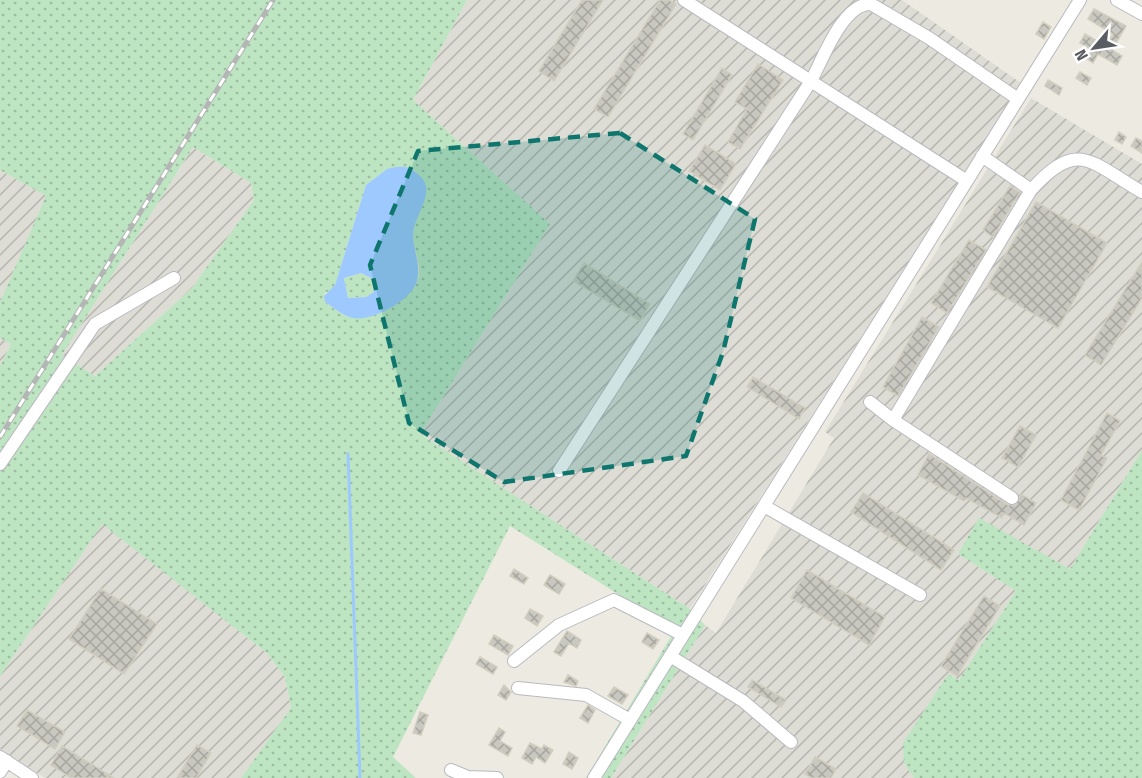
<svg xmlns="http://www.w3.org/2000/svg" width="1142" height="778" viewBox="0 0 1142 778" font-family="'Fira Sans Condensed',sans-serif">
<defs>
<pattern id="industrial-furrows" width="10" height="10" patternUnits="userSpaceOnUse" patternTransform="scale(1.5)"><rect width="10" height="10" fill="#ddddd5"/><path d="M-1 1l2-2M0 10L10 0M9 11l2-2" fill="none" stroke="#b6b6b0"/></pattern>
<pattern id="grass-dots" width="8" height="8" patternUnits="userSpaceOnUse" patternTransform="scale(1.5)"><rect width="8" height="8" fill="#bde5c2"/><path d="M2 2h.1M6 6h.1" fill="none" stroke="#9dbda1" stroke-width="1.8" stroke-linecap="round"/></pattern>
<pattern id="building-cross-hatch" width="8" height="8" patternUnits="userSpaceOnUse" patternTransform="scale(1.5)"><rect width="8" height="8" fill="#c9c8c0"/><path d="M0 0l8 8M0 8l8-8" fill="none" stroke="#a6a69f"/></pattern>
</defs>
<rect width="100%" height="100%" fill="#edebe1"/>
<path fill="url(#industrial-furrows)" d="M467,0H902L1021,83L690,609L420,434L550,224L413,100Z
M1031,98L1142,164V450L1070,569L979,519L958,554L1016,591L959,680L948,674L904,763L914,778H611L705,625L716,633L834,438L825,432Z
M193,147L251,183L254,200L192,288L95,376L62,355Z
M0,170L47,196L0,302Z
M0,338L11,344L0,366Z
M102,523L267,653L285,677L291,708L241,778H45L0,749V676Z"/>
<path fill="url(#grass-dots)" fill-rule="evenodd" d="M0,0H467L413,100L550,224L420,434L690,609L705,625L611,778H586L675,630L510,526L393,757L416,778H241L291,708L285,677L267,653L102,524L0,676V366L11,344L0,338V302L46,196L0,170ZM193,147L251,183L254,200L192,288L95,376L62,355ZM412,168C440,194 414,205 413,234C412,250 425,267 416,284C406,303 365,324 344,315C338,312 331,306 325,302V293L332,290L335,285L366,185L387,169Z
M361,273L373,279L374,292L366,297L348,298L344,278Z
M1142,450V778H914L904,763L903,743L948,674L959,680L1016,591L958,554L979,518L1070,569Z"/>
<path fill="#9ec9ff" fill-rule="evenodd" d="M396,167C407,166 412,168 420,176C438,192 412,217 413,236C414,253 421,264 417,281C412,300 372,322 353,318C343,316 334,308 325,302L324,296L335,285L366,185L387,169ZM361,273L373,279L374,292L366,297L348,298L344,278Z"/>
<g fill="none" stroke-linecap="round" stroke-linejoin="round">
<path stroke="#9ec9ff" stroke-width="3" d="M348,454L360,778"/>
</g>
<path fill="url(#building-cross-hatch)" stroke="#d1cebf" stroke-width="1.5" d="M582,0H603L554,81L539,71Z
M660,0H669L676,4L608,117L594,109Z
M1094,9L1126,26L1112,50L1122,56L1117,65L1098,54L1093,63L1084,57L1089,48L1080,43L1085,34L1106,46L1113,34L1088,19Z
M1043,22L1051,27L1044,39L1036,34Z
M758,64L783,80L740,149L728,142L747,109L735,102Z
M722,68L732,75L693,140L683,134Z
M1080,72L1091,78L1087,85L1076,78Z
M1048,80L1062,88L1059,95L1045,86Z
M1119,132L1126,137L1122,144L1115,140Z
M1136,138L1142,141V153L1131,146Z
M705,145L736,164L720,190L689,171Z
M1010,186L1020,192L993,237L983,230Z
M1036,202L1107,243L1058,328L987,287Z
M969,240L986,250L947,313L931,303Z
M1142,262V298L1101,365L1085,355Z
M584,263L650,304L640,321L573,281Z
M922,317L939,327L898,396L883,387Z
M753,377L805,408L799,419L747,387Z
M1107,413L1120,421L1101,455L1107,458L1079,510L1061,500Z
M1020,426L1036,435L1018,467L1002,458Z
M929,454L1008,505H1016L1021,494L1036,503L1024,525L1004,513L1002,518L966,498L964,501L918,475Z
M863,493L954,550L941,570L851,512Z
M514,569L528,578L524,584L510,576Z
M807,570L885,617L869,645L791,598Z
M550,575L565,584L559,594L544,585Z
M101,589L157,624L124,674L69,639Z
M984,596L1000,606L957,676L941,666Z
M530,609L543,616L537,626L525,618Z
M567,631L581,640L577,648L569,643L561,656L554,652Z
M647,633L659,640L653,649L642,642Z
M494,635L513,646L508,655L489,644Z
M480,657L497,667L493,674L476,664Z
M568,675L578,681L576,686L564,682Z
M752,680L786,700L781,707L748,687Z
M504,685L511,692L506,700L498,695Z
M614,687L628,695L622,704L608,696Z
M588,705L595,710L588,723L580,718Z
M27,710L65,732L55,749L17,726Z
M420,712L428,715L421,735L413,733Z
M499,728L505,732L500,741L512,748L508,756L489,745Z
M530,743L542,749L544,745L553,750L545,763L536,757L532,764L522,758Z
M197,745L211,753L196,778H177Z
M62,746L114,778H71L51,765Z
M569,752L578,758L572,769L563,764Z
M815,757L836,769L831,778H811L805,774Z"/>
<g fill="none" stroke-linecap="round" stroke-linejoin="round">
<defs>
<path id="minor" d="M684,0L967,181
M1117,0L1142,14
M982,156L1031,190
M870,402L893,420L1012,498
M893,420L1031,190C1078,138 1090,162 1142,192
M0,464L95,324L174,278
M559,471L811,81C823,59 843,3 871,4L929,38L1018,99
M764,506L920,595
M670,656L743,701L791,742
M514,661L559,625L614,600L683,635
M518,688L586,695L630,720
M0,757L32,778
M451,770L468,777L497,778
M0,772L7,761
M594,778L1080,0"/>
</defs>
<use href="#minor" stroke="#b9bac0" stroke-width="14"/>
<use href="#minor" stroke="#fff" stroke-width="12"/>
<defs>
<path id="rail" d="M0,437L273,0"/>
</defs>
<use href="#rail" stroke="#b4b5b5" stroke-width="5"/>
<use href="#rail" stroke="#fff" stroke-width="3" stroke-dasharray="9" stroke-linecap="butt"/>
</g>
<path fill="#0f766e" fill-opacity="0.2" stroke="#0f766e" stroke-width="4.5" stroke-dasharray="12 8" stroke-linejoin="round" d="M620,133L755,219L723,352L686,456L504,482L409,423L370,265L418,151Z"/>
<g transform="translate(1094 48) rotate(241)" stroke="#ffffff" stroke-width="4.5" paint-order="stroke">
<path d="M0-4.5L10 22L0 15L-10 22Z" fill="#595c62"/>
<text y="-9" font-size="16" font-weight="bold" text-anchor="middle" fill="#595c62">N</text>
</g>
</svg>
